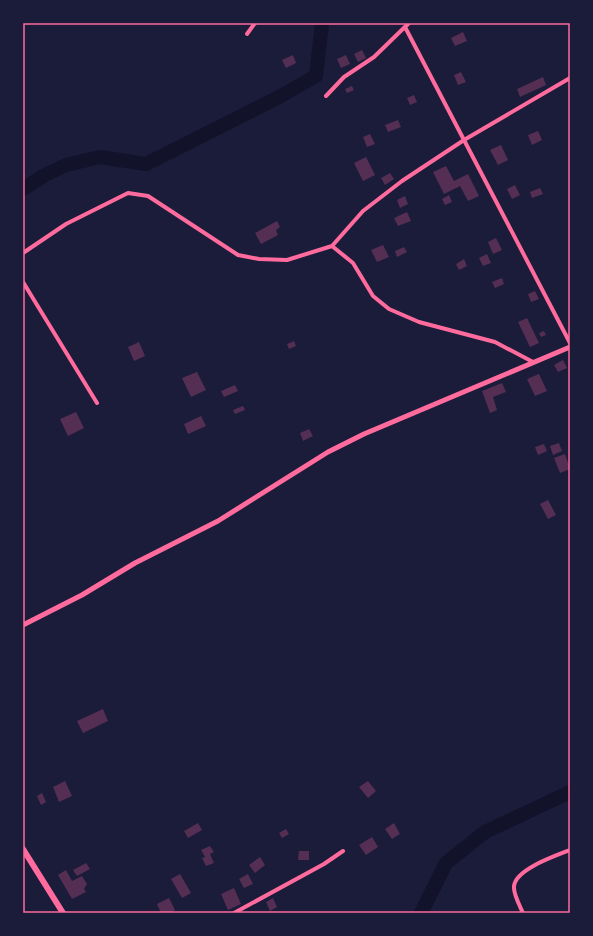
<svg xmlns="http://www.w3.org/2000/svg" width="593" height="936" viewBox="0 0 593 936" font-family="Spectral,serif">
<rect width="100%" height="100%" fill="#1b1b3a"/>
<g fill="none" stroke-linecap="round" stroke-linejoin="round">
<path stroke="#12122b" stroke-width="14" d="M23,189L45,175L66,165L100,157L146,164L279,97L316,76L322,23
M421,913L446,863L485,832L570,792"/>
</g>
<path fill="#542f53" d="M463,32L467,41L455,46L451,38Z
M362,50L366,58L358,62L354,54Z
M293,55L296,63L286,68L282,60Z
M346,55L350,64L341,68L337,59Z
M461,72L466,82L458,85L454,75Z
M543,77L546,85L520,97L517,89Z
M352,86L354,90L347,93L345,89Z
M414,95L417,102L410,105L407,98Z
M398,120L401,127L388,132L385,125Z
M538,131L542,140L532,145L528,135Z
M370,134L375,144L367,147L363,137Z
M501,145L508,160L498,165L490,150Z
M366,157L375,175L363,181L354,163Z
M446,166L454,181L468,174L479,196L468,201L460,186L444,194L433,172Z
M390,173L394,179L385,185L381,178Z
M515,185L520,195L512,199L507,189Z
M540,188L543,194L532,198L530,192Z
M449,195L452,202L445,205L442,199Z
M405,196L408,204L400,208L397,200Z
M407,212L411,221L398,226L394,218Z
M277,221L280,227L276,230L278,235L261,244L255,233Z
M496,238L502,250L493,254L488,242Z
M383,245L389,257L377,262L371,250Z
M404,247L407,252L397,257L395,251Z
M487,254L491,263L483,266L479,258Z
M464,259L467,266L459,270L456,264Z
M502,278L504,284L495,288L492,282Z
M535,291L539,299L531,302L528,294Z
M527,318L539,343L530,347L518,322Z
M544,331L546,335L541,337L539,333Z
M294,341L296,346L289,349L287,344Z
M139,342L145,356L134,361L128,347Z
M563,360L567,368L558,372L554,365Z
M197,372L206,390L191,397L182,378Z
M539,374L547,391L535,396L527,379Z
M502,383L506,392L493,397L497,410L490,413L482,391Z
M235,385L238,391L224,397L221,391Z
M243,406L245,410L235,414L233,410Z
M76,412L84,428L68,436L60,419Z
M201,416L206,426L188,434L184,424Z
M309,429L313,436L303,441L300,433Z
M559,443L562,451L553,455L550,446Z
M544,444L547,451L538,455L535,447Z
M565,454L570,469L560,473L554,458Z
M548,500L556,515L548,519L540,504Z
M103,709L108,721L83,733L77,721Z
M65,781L72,796L59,802L53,787Z
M368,781L376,791L368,798L359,787Z
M42,793L46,802L41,805L37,796Z
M198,823L202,830L188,838L184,831Z
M394,823L400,834L392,839L385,829Z
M286,829L289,834L282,838L279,833Z
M372,837L378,847L366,855L359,845Z
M210,846L214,852L210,854L214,863L206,866L202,858L205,857L201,850Z
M299,851H309V860H298Z
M260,857L265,865L255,873L249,865Z
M86,863L90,869L77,876L73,870Z
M66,870L72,881L82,876L87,884L84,889L86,892L72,899L58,875Z
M180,874L191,893L182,898L171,879Z
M248,874L253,884L244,888L239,879Z
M234,888L241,904L228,910L221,894Z
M169,898L175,910L170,913H161L157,904Z
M273,898L277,907L270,911L266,902Z"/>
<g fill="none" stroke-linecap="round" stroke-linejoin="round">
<path stroke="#ff6b9d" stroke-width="4" d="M405,27L570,343
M247,34L255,23
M326,96L344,77L374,57L409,23
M332,246L353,263L373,296L389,309L419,322L495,342L533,362
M23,253L66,224L128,193L148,196L238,255L259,259L287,260L332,246L363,211L402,181L464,140L570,78
M23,282L97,403
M234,913L324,864L343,851
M523,913C520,906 513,894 514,886C516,869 555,856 570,850"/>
<path stroke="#ff6b9d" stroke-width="5" d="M23,625L82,595L135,563L218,521L328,452L364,434L570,347"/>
<path stroke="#ff6b9d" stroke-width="6" d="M23,849L63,913"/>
</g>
<rect width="593" height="936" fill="none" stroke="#1b1b3a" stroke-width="48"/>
<rect x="24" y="24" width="545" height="888" fill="none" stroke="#ff6b9d" stroke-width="1.5"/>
</svg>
